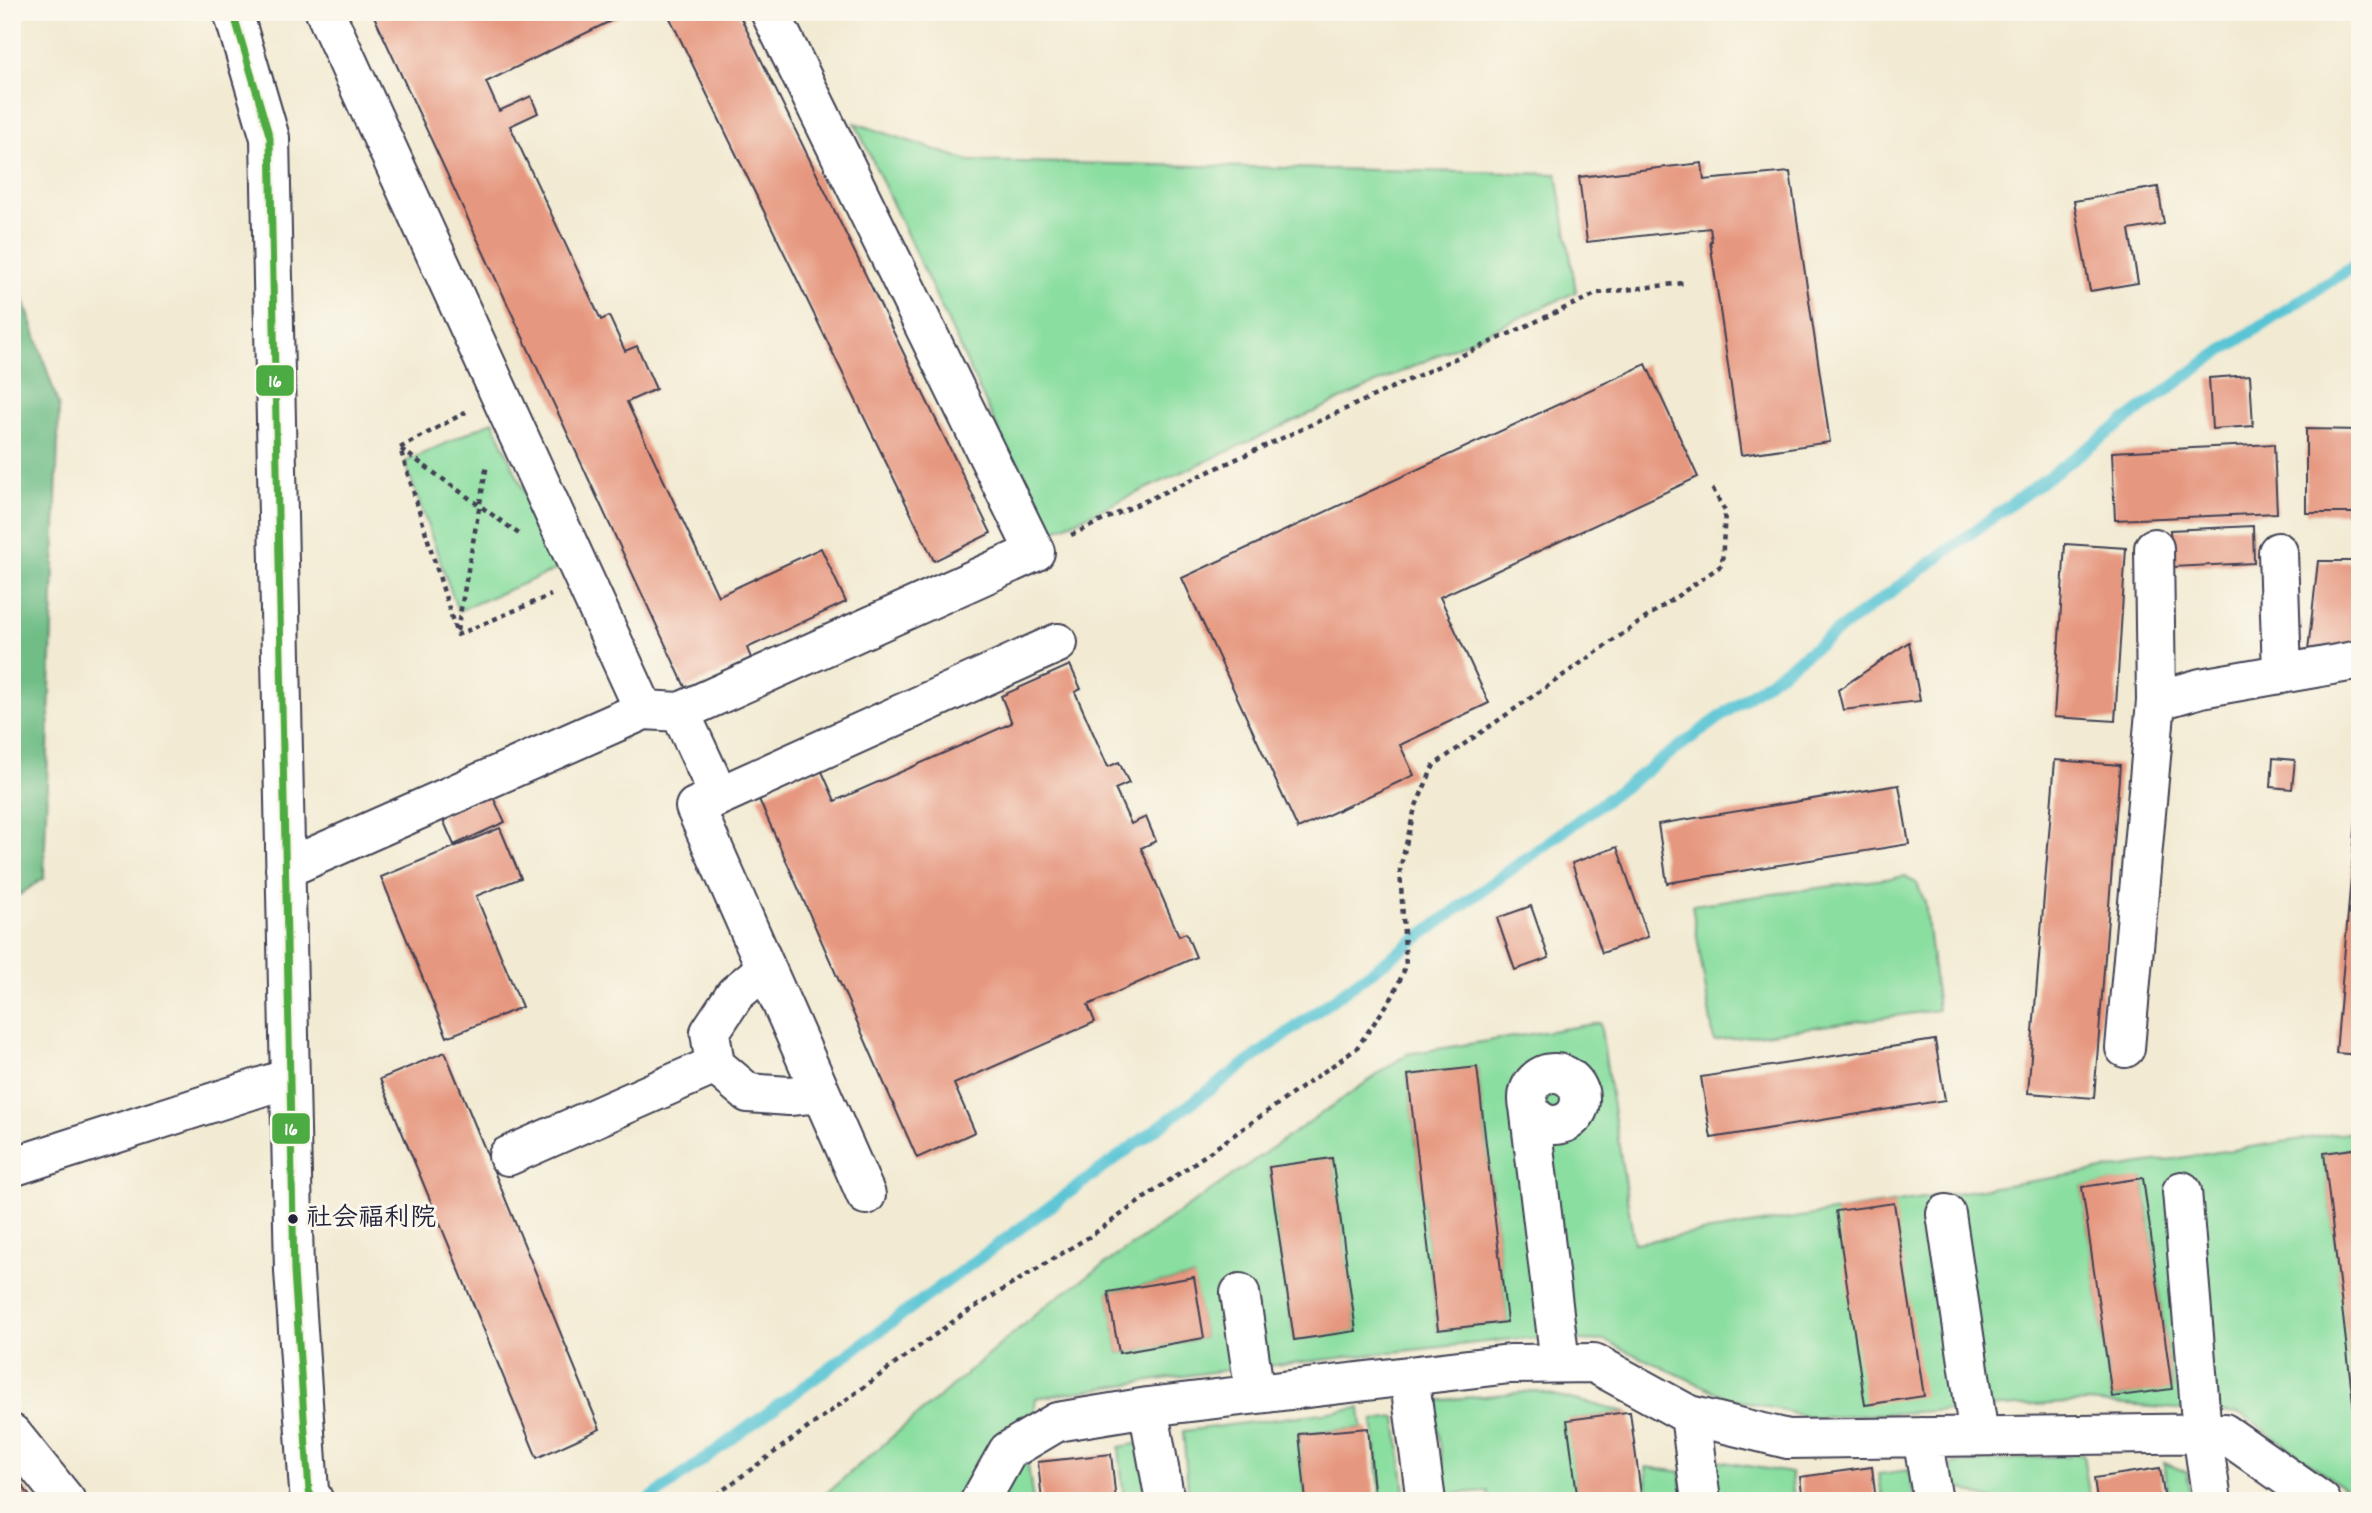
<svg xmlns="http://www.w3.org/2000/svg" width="2372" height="1513" viewBox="0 0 2372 1513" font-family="Dekko,'LXGW WenKai TC',sans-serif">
<rect width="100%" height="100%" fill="#fbf7ec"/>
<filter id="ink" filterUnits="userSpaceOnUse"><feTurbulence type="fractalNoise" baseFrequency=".0143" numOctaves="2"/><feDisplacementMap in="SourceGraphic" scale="14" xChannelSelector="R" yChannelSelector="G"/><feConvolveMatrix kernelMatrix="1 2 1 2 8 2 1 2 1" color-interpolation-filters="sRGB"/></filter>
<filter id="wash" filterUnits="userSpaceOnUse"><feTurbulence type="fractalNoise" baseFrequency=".00686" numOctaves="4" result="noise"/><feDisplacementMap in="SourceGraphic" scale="28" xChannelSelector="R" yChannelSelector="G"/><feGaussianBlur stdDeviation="1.57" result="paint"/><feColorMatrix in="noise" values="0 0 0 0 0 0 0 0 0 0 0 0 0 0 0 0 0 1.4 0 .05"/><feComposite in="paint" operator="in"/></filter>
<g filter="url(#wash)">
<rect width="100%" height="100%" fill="#f2ead2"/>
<path fill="#8adea0" stroke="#56806e" stroke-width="2" fill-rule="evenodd" d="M855,123L969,161L1557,174L1576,292L1047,534Z
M493,421L558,569L458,611L405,462Z
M1906,876L1917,884L1925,902L1938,1010L1714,1041L1692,905Z
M1600,1023L1634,1243L2360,1130V1148L2324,1153L2360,1450V1499L2242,1414L2086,1402L1812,1418L1727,1397L1605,1341L1522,1338L1211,1372L1036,1398L1028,1465L1033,1501H817L1049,1303L1407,1054ZM1477,1068L1507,1322L1438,1330L1408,1076ZM1332,1159L1356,1331L1294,1339L1269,1168ZM2143,1179L2172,1388L2112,1397L2082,1187ZM1193,1277L1204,1338L1119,1353L1108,1292Z
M1536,1391L1627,1412L1568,1420L1578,1501H1489L1488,1491L1448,1494L1433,1401Z
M1360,1408L1362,1428L1299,1434L1306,1501H1189L1183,1431Z
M1396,1417L1406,1501H1381L1373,1420Z
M1141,1443L1147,1501H1124L1119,1447Z
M2083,1454L2090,1501H1996L1952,1485V1464Z
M1712,1460L1791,1473L1794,1501H1716Z
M2164,1463L2187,1472L2192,1501H2170Z
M1646,1467L1681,1472L1683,1501H1649Z
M1909,1470L1915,1501H1883L1878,1474Z"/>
<path fill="#6fbd86" stroke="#487060" stroke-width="2" d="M12,263L59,407L44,878L12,900Z"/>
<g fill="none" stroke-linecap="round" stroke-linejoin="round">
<path stroke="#59c4d4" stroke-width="12" d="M647,1501L2211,358L2360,262"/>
</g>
<g id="blocks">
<path fill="#e6977f" d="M372,12H629L486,82L499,111L531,96L538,113L510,126L601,320L609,316L625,351L637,346L656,389L627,402L718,596L821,548L846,602L747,648L751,658L686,689Z
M667,12H738L991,533L934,561Z
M1702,163L1704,180L1790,172L1830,442L1741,455L1710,241H1712L1710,228L1587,242L1579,177Z
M2158,187L2164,224L2129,230L2138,283L2090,291L2074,201Z
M1646,364L1698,477L1440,597L1489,703L1400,745L1414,775L1298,829L1182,578Z
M2250,375L2253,426L2212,429L2209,378Z
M2306,429L2360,430V513H2306Z
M2274,444L2277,513L2115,520L2112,452Z
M2253,526L2254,563L2172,567L2170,530Z
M2065,544L2126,548L2115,721L2054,717Z
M2318,561H2360V644L2308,650Z
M1909,642L1920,701L1843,710L1838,690Z
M1070,665L1081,689L1075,692L1108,767L1119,762L1129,783L1115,789L1131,824L1146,817L1156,841L1141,848L1179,936L1186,933L1196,957L1088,1005L1095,1022L954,1084L975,1132L917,1158L758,797L821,769L835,801L1012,723L1001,696Z
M2273,758L2295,760L2292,789L2271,787Z
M2055,760L2120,765L2094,1098L2028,1093Z
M1899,785L1909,844L1667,883L1658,824Z
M491,793L505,822L454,845L441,815Z
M2358,796H2360V1055L2336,1053Z
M500,828L521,878L476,896L522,1007L447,1037L381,877Z
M1617,847L1648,937L1602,953L1572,863Z
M1531,906L1549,958L1515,970L1497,918Z
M1935,1040L1945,1100L1711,1138L1701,1077Z
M445,1052L600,1429L537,1458L380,1079Z
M1477,1067L1507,1322L1438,1330L1408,1075Z
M2360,1148V1445H2358L2324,1153Z
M1332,1158L1356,1331L1294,1340L1269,1167Z
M2143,1178L2172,1389L2112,1397L2082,1187Z
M1894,1203L1924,1396L1865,1405L1836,1211Z
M1194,1277L1204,1338L1119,1353L1108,1292Z
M1627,1412H1630L1642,1501H1578L1567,1420Z
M1368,1428L1375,1501H1306L1299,1434Z
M1111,1454L1116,1501H1042L1038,1462Z
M1872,1467L1876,1501H1803L1800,1477Z
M2160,1468L2165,1501H2097L2094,1478Z
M22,1485L33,1501H12V1491Z"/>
</g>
</g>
<g filter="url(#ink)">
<use href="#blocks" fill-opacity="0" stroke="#414052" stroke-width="2"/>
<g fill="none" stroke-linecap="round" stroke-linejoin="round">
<defs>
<path id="minor" d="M233,12L270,138L294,1271L309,1491L314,1501
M325,12L644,710
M2154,548L2156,701
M2278,552L2282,674
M680,712L719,796
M285,869L644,710L680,712L1035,552L770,12
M766,968L735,994L710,1032L715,1065L748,1093L789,1096L821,1093
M2125,1048L2156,701L2201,688L2360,660
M1528 1099a26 26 0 1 1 52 0a26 26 0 1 1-52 0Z
M1529,1106L1560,1363
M508,1156L715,1065
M12,1167L289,1078
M2182,1191L2202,1433L2212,1501
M866,1195L695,807L1058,643
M1946,1214L1979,1436
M1240,1293L1255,1394
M1409,1376L1426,1501
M1148,1407L1165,1501
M1690,1415L1701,1501
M12,1434L66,1501
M1922,1437L1933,1501
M980,1501L1008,1451L1057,1422L1148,1407L1510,1364L1594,1363L1689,1415L1788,1439L2224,1433L2321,1501"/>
</defs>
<use href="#minor" stroke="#414052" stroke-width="42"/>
<path stroke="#414052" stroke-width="4.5" stroke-dasharray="5 5" stroke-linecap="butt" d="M466,412L400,448L457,635L551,595
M401,449L519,534
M1071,535L1598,293L1683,283
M457,631L487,464
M708,1501L962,1315L1092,1235L1356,1049L1393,996L1406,966L1400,869L1415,808L1434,765L1722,565L1725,511L1712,488"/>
<use href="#minor" stroke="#fff" stroke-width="38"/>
<defs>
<path id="bus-1" d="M233,12L270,138L294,1271L309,1491L314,1501"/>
</defs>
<use href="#bus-1" stroke="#fbf7ec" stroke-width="12"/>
<use href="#bus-1" stroke="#4dab43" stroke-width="7"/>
</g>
</g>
<circle fill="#22223b" stroke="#fbf7ec" stroke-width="2.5" cx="293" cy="1219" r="6"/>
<g text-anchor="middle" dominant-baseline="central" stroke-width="6" stroke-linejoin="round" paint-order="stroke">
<g font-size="26" fill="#22223b" stroke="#fbf7ec" text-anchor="start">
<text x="306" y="1219">社会福利院</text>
</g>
</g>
<g stroke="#fbf7ec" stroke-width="2.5">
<rect x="255" y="364" width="40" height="33" rx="7" fill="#4dab43"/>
<rect x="271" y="1112" width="40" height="33" rx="7" fill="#4dab43"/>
</g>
<g font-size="19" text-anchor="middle" font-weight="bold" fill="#fff">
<text x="275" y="387">16</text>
<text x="291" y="1135">16</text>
</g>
<rect width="2372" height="1513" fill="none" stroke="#fbf7ec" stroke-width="42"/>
</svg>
